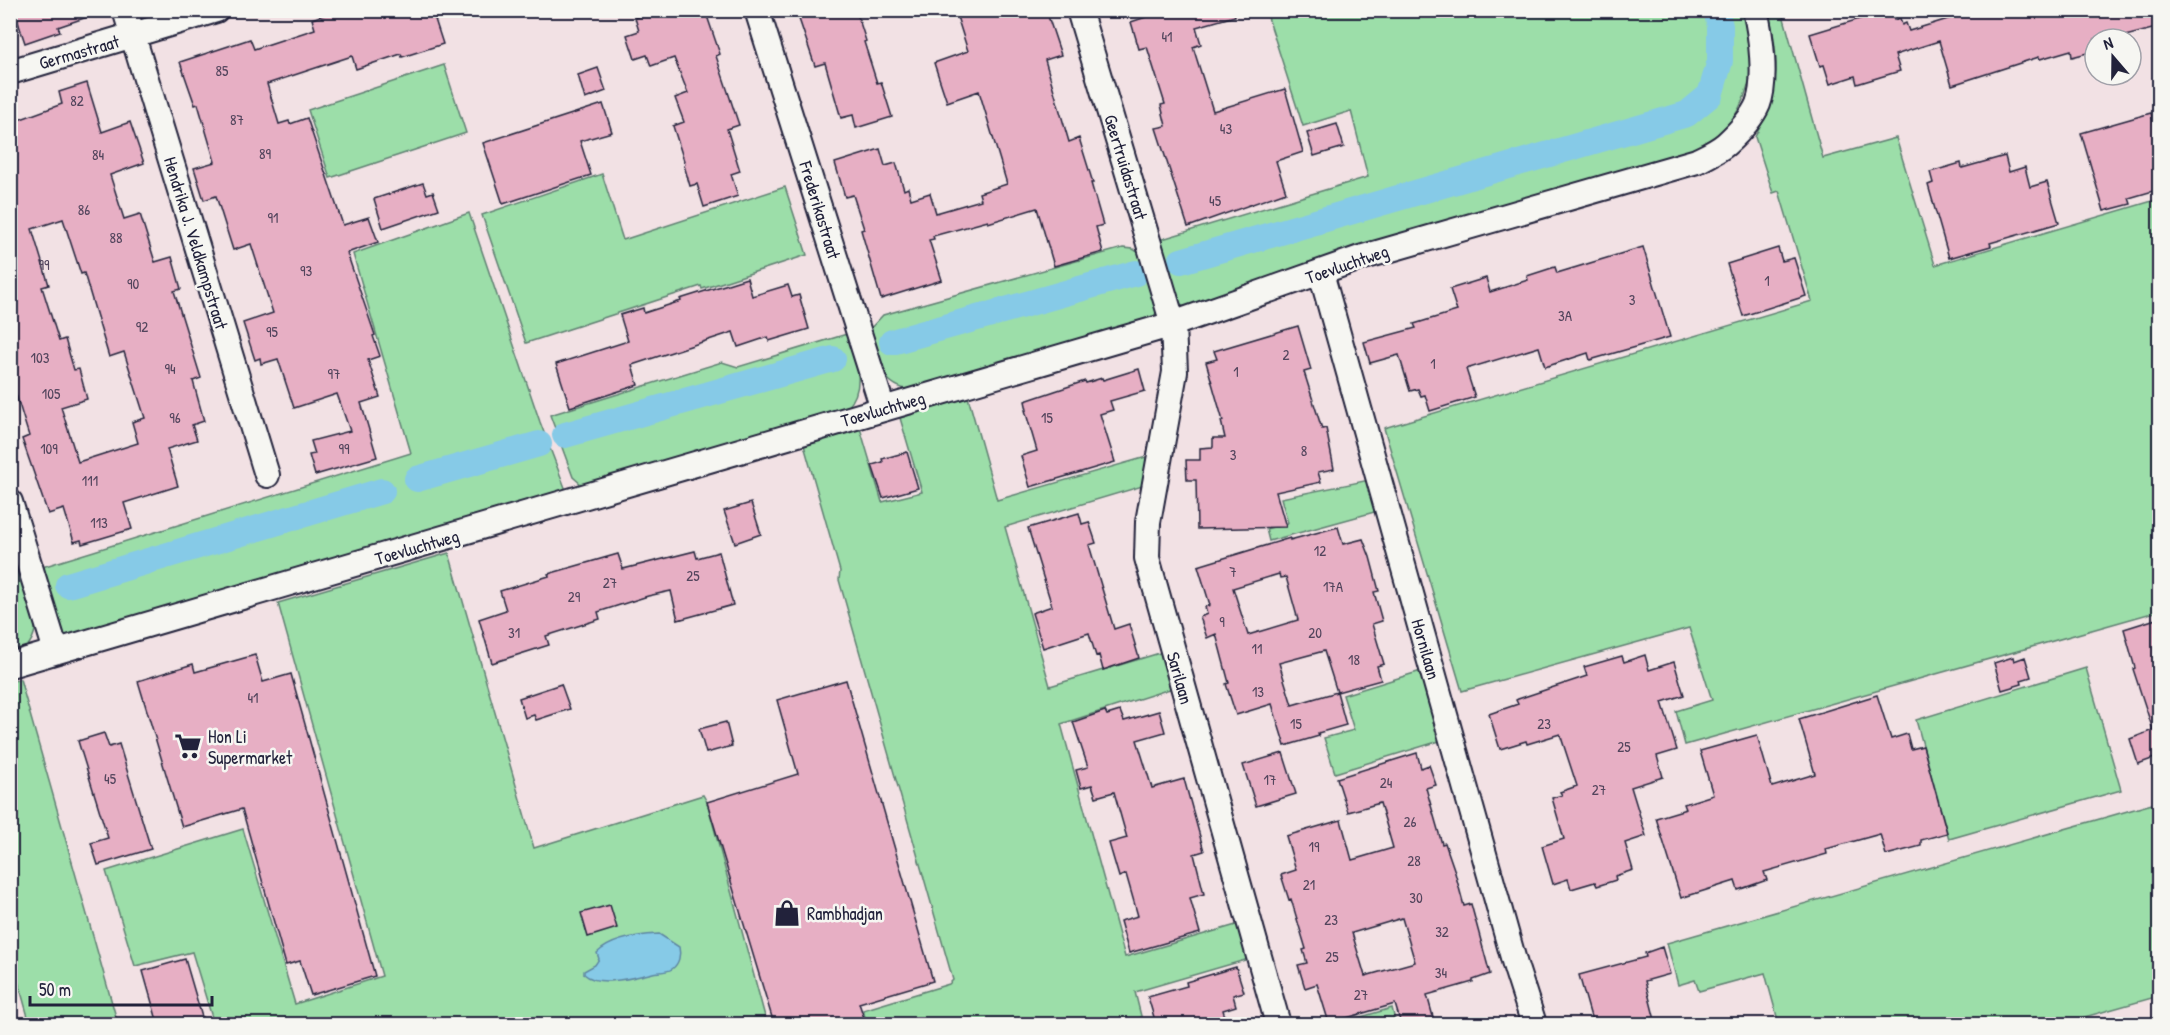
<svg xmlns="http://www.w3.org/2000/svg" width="2170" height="1035" viewBox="0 0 2170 1035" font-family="'Patrick Hand',sans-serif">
<rect width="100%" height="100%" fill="#f2e1e4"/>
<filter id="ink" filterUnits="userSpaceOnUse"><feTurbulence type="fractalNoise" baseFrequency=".0167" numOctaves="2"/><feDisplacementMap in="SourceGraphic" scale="12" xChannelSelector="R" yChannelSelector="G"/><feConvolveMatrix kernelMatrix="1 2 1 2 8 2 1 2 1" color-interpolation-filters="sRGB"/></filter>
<g filter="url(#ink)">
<path fill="#9cdea9" stroke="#5f8072" stroke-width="1.5" d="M1266,11H1743C1747,25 1753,42 1752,57C1751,93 1735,129 1701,146C1690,151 1677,155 1666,160L1193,309L1184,307L1177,300L1159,240L1368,177L1351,111L1303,126Z
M1768,11H1782L1823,158L1896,138L1935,265L2159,199V611L1685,745L1676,711L1712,700L1689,628L1462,691L1384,428L1812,301L1779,191L1773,193L1755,137C1779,94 1781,58 1768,11Z
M444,65L466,133L330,178L308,110Z
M602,174L623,240L785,187L807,255L702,289L701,286L526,343L482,215Z
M469,213L540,422L567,493L68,637L62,633L39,568L411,453L353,254Z
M1123,248L1133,249L1141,254L1157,309L1154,318L912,390C879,387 877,357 869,330L883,315Z
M847,334C856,357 867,388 847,408L582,485L573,477L550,415L722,362L738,367Z
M968,397L997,500L1153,455L1146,485L1005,527L1050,686L1163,652L1173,688L1061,724L1125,957L1243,923L1252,958L1135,992L1143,1024H867L863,1010L949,984L953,980L839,580L840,571L804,445L860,428L882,502L922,492L900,418Z
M1369,480L1378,511L1269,541L1266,529L1288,523L1281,498Z
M449,553L534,848L703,795L707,802L767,1024H214L192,952L135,966L106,871L243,829L295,1004L382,976L278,603Z
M18,559C29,593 55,638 11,658V570Z
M2086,668L2121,790L1949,839L1916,720Z
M1421,671L1443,740L1335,773L1324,738L1354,730L1343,695Z
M20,679L118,1024H30L11,956L10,682Z
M2159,802V996L2060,1024H1965L1962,1017L1936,1024H1779L1765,973L1699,991L1695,980L1678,985L1667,943Z
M1392,1008L1396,1024H1337Z"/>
<path fill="#86cae7" stroke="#5e87a2" stroke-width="1.5" d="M659,934L679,947C681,955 679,964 672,969C668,972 659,972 653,973C635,977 599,988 584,974V971L595,965L599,959L597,953C611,939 640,935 659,934Z"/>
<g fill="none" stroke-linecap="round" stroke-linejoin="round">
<path stroke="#86cae7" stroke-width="26" d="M1181,261L1687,114L1710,95L1720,61V26L1716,10
M892,342L1136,273
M565,435L833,359
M417,479L539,444
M68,585L382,491"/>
</g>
<path fill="#e7afc4" stroke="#22223b" stroke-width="1.5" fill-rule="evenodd" d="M14,10H95L96,14L58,27L60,31L25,43Z
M337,10H432L443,44L402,57L401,54L356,69L352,56L267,84L279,124L289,121L290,124L307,118L343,225L369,217L378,242L347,253L375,335L373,336L380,356L368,360L380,397L361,403L377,457L315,475L309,455L315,454L311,441L350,431L337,394L294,408L278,359L261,364L260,358L255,360L243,323L273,313L251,244L233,250L216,196L204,200L194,168L215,162L198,104L195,105L180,62L250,39L254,49L315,29L312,19Z
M658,10H705L720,54L716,56L739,125L727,129L740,171L731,174L738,196L704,207L697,184L690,186L684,165L685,164L673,126L684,122L675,98L688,93L674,58L651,66L647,55L635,59L627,35L639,31L635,18Z
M796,10H856L866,41L864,42L877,83L881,82L892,117L856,128L853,115L841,118L825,63L815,66Z
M955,10H1046L1061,55L1045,60L1069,142L1079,138L1093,183H1091L1103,225L1096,227L1103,252L1054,266L1037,208L988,223V221L933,236L934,239L929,240L942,280L881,299L861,230L864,229L853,195L845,197L835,163L880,149L885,166L896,163L904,190L908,188L911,199L930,193L936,213L981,200L979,193L1007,184L979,91L947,102L934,63L968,51Z
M1167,10H1234L1235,16L1196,27L1201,44L1193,47L1213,111L1285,89L1303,152L1276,161L1286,192L1188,227L1156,128L1166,126L1161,105L1165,104L1147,47L1139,49L1131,22Z
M1889,10H1891L1894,20L1900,18L1902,25L1906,23L1909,31L1977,10H2160V27L2114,39H2095V51L2072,57L2071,50L2040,59L2039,57L1952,85L1939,41L1895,55L1900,71L1857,84L1855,76L1830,84L1824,65L1820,66L1810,34Z
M598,68L606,91L585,99L578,75Z
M87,83L102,132L130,122L144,163L110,175L124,219L140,214L155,262L172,257L181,289L174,291L201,378L193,381L204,421L192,425L197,440L167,449L178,486L124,503L132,529L82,544L81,540L74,542L64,509L48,514L22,439L29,436L10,375V123L62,104L59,92ZM63,219L81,274L84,273L109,357L124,352L145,418L132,422L138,443L78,462L61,407L87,399L79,369L74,370L65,339L59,341L42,287L49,285L32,229Z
M603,104L612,132L580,141L591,175L503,204L483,143Z
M2151,113L2160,143V189L2129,198L2131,204L2104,211L2081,133Z
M1337,124L1344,147L1314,156L1307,133Z
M2005,156L2009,172L2025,167L2030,187L2047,182L2059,223L1990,243L1991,246L1949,258L1928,185L1933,183L1930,172L1961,163L1962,168Z
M423,183L427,194L433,192L439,209L383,228L374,199Z
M1643,247L1670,337L1590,360L1588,353L1545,367L1539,347L1466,369L1475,397L1430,411L1425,395L1421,396L1418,389L1410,391L1399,355L1370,363L1364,342L1416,328L1414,324L1457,311L1450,289L1486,278L1490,292L1528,280L1527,276L1555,267L1557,273Z
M1778,248L1782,261L1794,258L1806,296L1743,316L1727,264Z
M747,278L752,296L788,285L792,297L799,295L809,329L769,341L768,337L738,347L733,332L632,365L638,385L570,407L556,364L628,341L620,315L643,308L644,313L681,301L680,299Z
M1298,326L1311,370L1304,372L1322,429L1326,428L1334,469L1318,472L1321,482L1276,492L1286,527L1197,529L1196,480H1187L1186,460H1200V448L1213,447V438H1225L1221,421H1223L1206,362L1217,359L1214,351Z
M1139,369L1145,391L1110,401L1113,410L1100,414L1115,462L1030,487L1021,456L1037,451L1025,410H1027L1025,401L1085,381L1086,383L1102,378L1103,380Z
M907,452L918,488L883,498L872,465L883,462L882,459Z
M751,503L761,534L735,543L724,511Z
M1079,513L1082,524L1089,522L1096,543L1089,545L1114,629L1129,624L1139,658L1103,670L1099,655L1096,656L1089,633L1043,648L1032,613L1052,606L1028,528Z
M1338,527L1343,544L1363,539L1370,557L1379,591L1374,592L1382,621L1372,624L1384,664L1377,666L1381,680L1337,692L1346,725L1318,733L1319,736L1285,746L1272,704L1236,715L1226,684L1229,683L1216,634L1207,638L1200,617L1207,614L1205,607L1210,605L1198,566L1290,538V540ZM1279,574L1280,578L1286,577L1298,620L1248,635L1233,588ZM1324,651L1337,692L1292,705L1279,663Z
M695,551L697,558L719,552L733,605L678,620L671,591L648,596L598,612L600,619L546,636L549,645L492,663L479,619L506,610L500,591L549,576L548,574L618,554L623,569Z
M2156,619L2160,630V756L2138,764L2130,739L2153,730L2133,669L2135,668L2124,629Z
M255,655L263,682L291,674L375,976L311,995L300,961L286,965L242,809L182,827L138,681L193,664L195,672Z
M1645,655L1649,670L1674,662L1684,695L1662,702L1677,750L1657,756L1663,777L1631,787L1646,836L1625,843L1633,870L1615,876L1616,880L1597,886L1595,882L1571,889L1568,879L1553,884L1542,846L1564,839L1552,798L1562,795L1560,792L1577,786L1560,734L1527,744L1526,741L1500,749L1489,714L1518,704L1516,700L1518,699L1587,676L1584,667L1622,656L1624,662Z
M2013,657L2014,661L2025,657L2031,677L2021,680L2022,684L2002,690L1994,663Z
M846,680L933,981L859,1003L866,1024H774L707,802L798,774L777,700Z
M561,684L570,709L536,720L534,715L525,718L519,698Z
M1877,695L1891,739L1907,734L1911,749L1923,746L1947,833L1921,840V846L1886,855L1880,834L1826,849L1827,854L1764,872L1767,880L1738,890L1735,881L1681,898L1656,818L1686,809L1684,804L1713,795L1700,751L1757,735L1772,787L1815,774L1799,719Z
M1105,711L1107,715L1120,711L1124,721L1159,711L1165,732L1137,740L1152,788L1184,779L1204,851L1194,854L1204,894L1190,898L1200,933L1129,953L1120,921L1138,916L1126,874L1119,877L1109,843L1127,838L1114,792L1096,797L1092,785L1081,788L1076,770L1088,767L1073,722Z
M726,722L732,746L706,753L699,729Z
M104,733L109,747L119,744L151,849L98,865L91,843L108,838L78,741Z
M1283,753L1296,794L1256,806L1243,765Z
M1417,753L1421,768L1429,765L1436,785L1426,788L1442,844L1445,843L1454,869L1464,906L1471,904L1490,974L1473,980V982L1427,995L1435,1024H1401L1395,1004L1329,1023L1317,984L1305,988L1298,965L1307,963L1303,950L1306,949L1291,899L1289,900L1281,875L1296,870L1286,836L1341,820L1352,860L1393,848L1380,803L1348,812L1337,778ZM1402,918L1415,962L1365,976L1352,933Z
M610,905L617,928L588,937L581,913Z
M1662,947L1670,974L1645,981L1656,1024H1593L1579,975L1646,957L1645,953Z
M185,959L204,1024H158L143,971Z
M1236,967L1244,992L1233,995L1236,1006L1223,1010L1227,1024H1156L1148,997L1187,986L1186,982Z"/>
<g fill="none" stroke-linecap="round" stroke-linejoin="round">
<defs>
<path id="street" d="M125,10L267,475
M757,10L883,409
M1079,10L1173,324L1175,372L1148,522L1147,558L1278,1024
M10,72L216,10
M1321,273L1516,968L1534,1024
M10,502L56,651
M10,665L1173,324L1360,258L1697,161C1707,156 1718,151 1726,144C1737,134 1752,118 1758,104C1767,80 1761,35 1755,10"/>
</defs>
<use href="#street" stroke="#22223b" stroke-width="28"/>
<use href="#street" stroke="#f6f6f2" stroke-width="24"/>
</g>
</g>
<defs>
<symbol id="supermarket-bare" viewBox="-9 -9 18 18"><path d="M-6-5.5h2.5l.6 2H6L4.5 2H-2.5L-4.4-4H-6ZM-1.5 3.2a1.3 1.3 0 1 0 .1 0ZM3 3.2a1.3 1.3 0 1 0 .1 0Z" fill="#22223b" stroke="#f6f6f2" stroke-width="2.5" paint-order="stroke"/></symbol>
<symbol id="shop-bare" viewBox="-9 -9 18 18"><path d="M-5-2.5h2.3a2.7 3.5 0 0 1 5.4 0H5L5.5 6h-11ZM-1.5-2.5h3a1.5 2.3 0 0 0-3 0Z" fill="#22223b" stroke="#f6f6f2" stroke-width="2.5" paint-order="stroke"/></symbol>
</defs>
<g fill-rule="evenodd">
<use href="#supermarket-bare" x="169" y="727" width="38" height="38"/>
<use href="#shop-bare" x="768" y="894" width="38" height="38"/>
</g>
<g text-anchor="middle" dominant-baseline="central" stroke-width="5" stroke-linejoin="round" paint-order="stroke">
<g font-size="15" fill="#53455d">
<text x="1167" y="36">41</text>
<text x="222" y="70">85</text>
<text x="77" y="100">82</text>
<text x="237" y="119">87</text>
<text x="1226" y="128">43</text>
<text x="265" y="153">89</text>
<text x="98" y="154">84</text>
<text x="1215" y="200">45</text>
<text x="84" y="209">86</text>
<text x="273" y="217">91</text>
<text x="116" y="237">88</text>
<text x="44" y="264">99</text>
<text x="306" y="270">93</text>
<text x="1767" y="280">1</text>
<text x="133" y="283">90</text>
<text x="1632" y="299">3</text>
<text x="1565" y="315">3A</text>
<text x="142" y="326">92</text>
<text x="272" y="331">95</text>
<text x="1286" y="354">2</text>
<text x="40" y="357">103</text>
<text x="1433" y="363">1</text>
<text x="170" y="368">94</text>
<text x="1236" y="371">1</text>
<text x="334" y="373">97</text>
<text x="51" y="393">105</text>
<text x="175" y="417">96</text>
<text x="1047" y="417">15</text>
<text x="49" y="448">109</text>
<text x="344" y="448">99</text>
<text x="1304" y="450">8</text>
<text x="1233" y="454">3</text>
<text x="90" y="480">111</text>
<text x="99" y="522">113</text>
<text x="1320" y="550">12</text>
<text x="1233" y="571">7</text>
<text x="693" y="575">25</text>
<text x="610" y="582">27</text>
<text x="1333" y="586">17A</text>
<text x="574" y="596">29</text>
<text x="1222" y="621">9</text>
<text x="514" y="632">31</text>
<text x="1315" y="632">20</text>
<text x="1257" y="648">11</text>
<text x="1354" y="659">18</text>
<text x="1258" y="691">13</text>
<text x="253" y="697">41</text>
<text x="1296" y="723">15</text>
<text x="1544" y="723">23</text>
<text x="1624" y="746">25</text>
<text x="110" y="778">45</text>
<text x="1270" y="779">17</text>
<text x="1386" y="782">24</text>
<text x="1599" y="789">27</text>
<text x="1410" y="821">26</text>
<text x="1314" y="846">19</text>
<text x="1414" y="860">28</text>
<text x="1309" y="884">21</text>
<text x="1416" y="897">30</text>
<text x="1331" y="919">23</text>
<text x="1442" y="931">32</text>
<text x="1332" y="956">25</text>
<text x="1441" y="972">34</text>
<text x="1361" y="994">27</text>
</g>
<g font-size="18" fill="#22223b" stroke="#f6f6f2">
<text transform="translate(79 52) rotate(-16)">Germastraat</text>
<text transform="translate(1126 167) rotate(73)">Geertruidastraat</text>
<text transform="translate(820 210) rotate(73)">Frederikastraat</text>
<text transform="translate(196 243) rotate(73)">Hendrika J. Veldkampstraat</text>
<text transform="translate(1347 264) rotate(-19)">Toevluchtweg</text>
<text transform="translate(883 409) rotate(-16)">Toevluchtweg</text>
<text transform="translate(417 547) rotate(-16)">Toevluchtweg</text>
<text transform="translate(1426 649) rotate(74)">Hornilaan</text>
<text transform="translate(1180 678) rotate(74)">Sarilaan</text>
</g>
<g font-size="18" fill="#22223b" stroke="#f6f6f2" text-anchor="start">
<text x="208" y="736">Hon Li<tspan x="208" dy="21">Supermarket</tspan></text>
<text x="807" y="913">Rambhadjan</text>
</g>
</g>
<rect width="2170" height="1035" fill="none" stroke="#f6f6f2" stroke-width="36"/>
<rect x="18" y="18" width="2134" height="999" fill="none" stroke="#22223b" stroke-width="2" filter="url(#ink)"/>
<g transform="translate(2113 57) rotate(340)"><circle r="28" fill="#f6f6f2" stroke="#a1a1a9" stroke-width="1.5"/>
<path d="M0-4.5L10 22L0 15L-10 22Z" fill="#22223b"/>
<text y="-9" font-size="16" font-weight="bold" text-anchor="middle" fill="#22223b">N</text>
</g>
<path d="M30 996v9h182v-9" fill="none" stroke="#22223b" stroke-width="3"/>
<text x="39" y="996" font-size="18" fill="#22223b" stroke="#f6f6f2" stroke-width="4.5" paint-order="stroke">50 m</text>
</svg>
